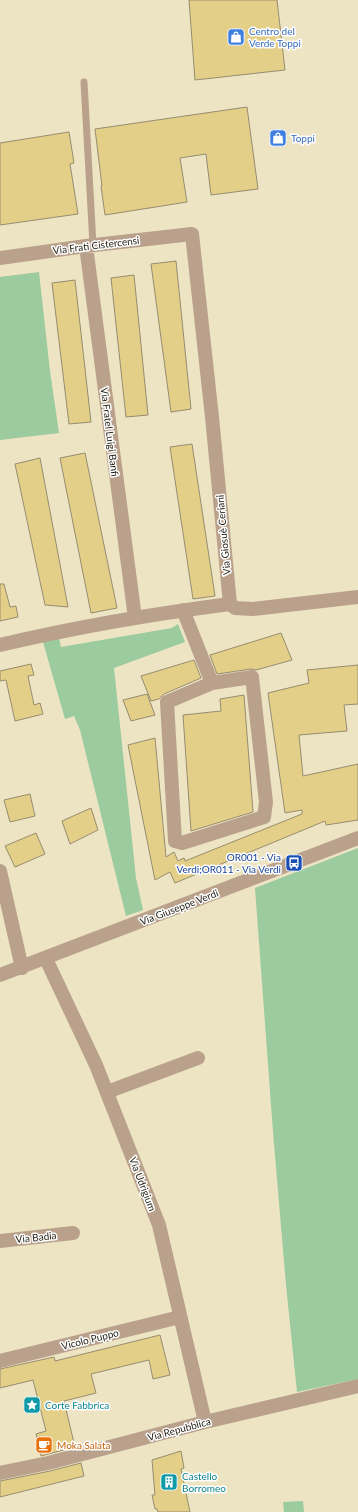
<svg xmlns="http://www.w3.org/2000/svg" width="358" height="1512" viewBox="0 0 358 1512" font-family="Lato,sans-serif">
<rect width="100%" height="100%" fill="#ede4c4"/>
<path fill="#9bcb9f" d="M39,272L50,371L59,433L0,440V277Z
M178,624L185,642L114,668L136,878L143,910L126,916L80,730L74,716L65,719L43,642L59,638L61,647L172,628Z
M358,848V1379L297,1392L286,1285L273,1132L255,888Z
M303,1501L304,1512H284L283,1502Z"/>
<path fill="#e4cf88" stroke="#968d70" d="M189,0H277L285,70L195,80Z
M247,107L258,189L211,195L206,154L180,158L187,202L105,215L101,186H102L95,129Z
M69,132L74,163L70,164L78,214L0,225V143Z
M176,261L191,409L171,412L151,264Z
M134,275L148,415L126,417L111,278Z
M75,280L91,422L69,424L52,283Z
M192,444L215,596L193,599L170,447Z
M85,453L117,608L91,613L60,458Z
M40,458L68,607L45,605L15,464Z
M0,584H4L10,607L16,606L18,617L0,621Z
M281,633L292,660L256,670L251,669L217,674L210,655Z
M194,660L201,678L164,694L159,699L151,701L141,676Z
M31,664L34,675L28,676L34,705L40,703L43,714L15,721L6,680L0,681V671Z
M358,665V704L344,705L347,731L299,735L303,776L358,764V820L326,825L325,821L175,883L170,872L155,880L128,745L155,738L166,857L174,852L178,861L184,858L185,861L302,814V810L285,813L268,693L309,683L307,670Z
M147,694L155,715L131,721L123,700Z
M244,695L253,812L191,831L183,715L221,711L220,699Z
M30,794L35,816L10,822L4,800Z
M91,808L98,830L70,844L62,821Z
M36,833L45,854L15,867L5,846Z
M160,1335L170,1375L153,1379L149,1360L91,1374L96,1393L64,1401L75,1447L41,1456L36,1434L46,1431L33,1380L0,1388V1369L54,1357L55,1361Z
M181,1451L184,1468L181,1469L190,1512H158L157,1509H155L152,1495H155L152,1460Z
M81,1463L84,1476L0,1497V1481L50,1471Z"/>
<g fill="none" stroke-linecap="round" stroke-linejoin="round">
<path stroke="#baa18c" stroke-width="7" d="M84,82L93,245"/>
<path stroke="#baa18c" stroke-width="14" d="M86,246L135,618
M0,258L86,246L192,234L212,417L230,604
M230,604L235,608L253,609L358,597
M183,610L212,683L167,702L175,841L182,843L264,817L266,802L252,677L212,683
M0,645C76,627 152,614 230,604
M0,871L22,968
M46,959L96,1065L159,1225L205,1422
M0,975L358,838
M107,1092L198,1058
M0,1241L73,1233
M0,1361L180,1317
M0,1473L48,1463L205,1422L358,1386"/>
</g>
<defs>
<symbol id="shop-square" viewBox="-11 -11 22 22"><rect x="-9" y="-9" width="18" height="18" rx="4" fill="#3f7fe0" stroke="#fff"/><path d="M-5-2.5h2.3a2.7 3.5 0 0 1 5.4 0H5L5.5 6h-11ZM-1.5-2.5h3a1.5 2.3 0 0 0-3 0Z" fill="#fff"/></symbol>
<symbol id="bus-square" viewBox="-11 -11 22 22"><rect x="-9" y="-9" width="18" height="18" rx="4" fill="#1a4fb4" stroke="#fff"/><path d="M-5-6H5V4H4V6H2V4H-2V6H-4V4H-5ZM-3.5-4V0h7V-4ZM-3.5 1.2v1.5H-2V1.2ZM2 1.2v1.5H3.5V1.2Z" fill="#fff"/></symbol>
<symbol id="sight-square" viewBox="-11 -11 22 22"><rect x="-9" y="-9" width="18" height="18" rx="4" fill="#0f9aa8" stroke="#fff"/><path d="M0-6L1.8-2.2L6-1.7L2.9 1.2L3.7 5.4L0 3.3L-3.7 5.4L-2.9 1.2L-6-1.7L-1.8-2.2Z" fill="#fff"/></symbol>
<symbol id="cafe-square" viewBox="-11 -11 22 22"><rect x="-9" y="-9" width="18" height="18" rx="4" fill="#e8710a" stroke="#fff"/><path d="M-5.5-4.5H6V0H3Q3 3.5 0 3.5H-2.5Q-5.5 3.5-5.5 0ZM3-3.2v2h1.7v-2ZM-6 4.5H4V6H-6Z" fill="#fff"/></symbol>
<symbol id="building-square" viewBox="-11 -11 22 22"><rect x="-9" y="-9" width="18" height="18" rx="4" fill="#0f9aa8" stroke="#fff"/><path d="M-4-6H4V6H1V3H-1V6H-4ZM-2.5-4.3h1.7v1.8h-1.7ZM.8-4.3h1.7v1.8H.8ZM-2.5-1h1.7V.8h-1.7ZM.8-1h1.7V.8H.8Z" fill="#fff"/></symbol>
</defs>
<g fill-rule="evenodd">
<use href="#shop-square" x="226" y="27" width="20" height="20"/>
<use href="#shop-square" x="268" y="128" width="20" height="20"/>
<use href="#bus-square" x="284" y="853" width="20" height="20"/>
<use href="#sight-square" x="22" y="1395" width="20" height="20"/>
<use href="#cafe-square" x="34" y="1435" width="20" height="20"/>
<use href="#building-square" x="159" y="1472" width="20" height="20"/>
</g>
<g text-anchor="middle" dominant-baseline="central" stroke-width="3" stroke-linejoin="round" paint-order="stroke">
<g font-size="10" fill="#366cbe" stroke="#fff" text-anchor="start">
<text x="249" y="31">Centro del<tspan x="249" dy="12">Verde Toppi</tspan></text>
<text x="291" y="138">Toppi</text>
</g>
<g font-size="10" fill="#1f1b10" stroke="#fff">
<text transform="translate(96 245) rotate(-7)">Via Frati Cistercensi</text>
<text transform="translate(110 432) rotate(83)">Via Fratel Luigi Banfi</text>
<text transform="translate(223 535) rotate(-95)">Via Giosuè Ceriani</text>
<text transform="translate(179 907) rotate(-21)">Via Giuseppe Verdi</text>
<text transform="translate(143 1184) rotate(69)">Via Udrigium</text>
<text transform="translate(36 1237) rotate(-6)">Via Badia</text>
<text transform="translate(90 1339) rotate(-14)">Vicolo Puppo</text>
<text transform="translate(179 1429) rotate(-15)">Via Repubblica</text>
</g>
<g font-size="10" fill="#164399" stroke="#fff" text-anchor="end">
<text x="281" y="857">OR001 - Via<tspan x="281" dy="12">Verdi;OR011 - Via Verdi</tspan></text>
</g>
<g font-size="10" fill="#0d838f" stroke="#fff" text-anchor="start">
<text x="45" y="1405">Corte Fabbrica</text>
<text x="182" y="1476">Castello<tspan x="182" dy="12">Borromeo</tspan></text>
</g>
<g font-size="10" fill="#c56008" stroke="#fff" text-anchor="start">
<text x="57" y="1445">Moka Salata</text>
</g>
</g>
</svg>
